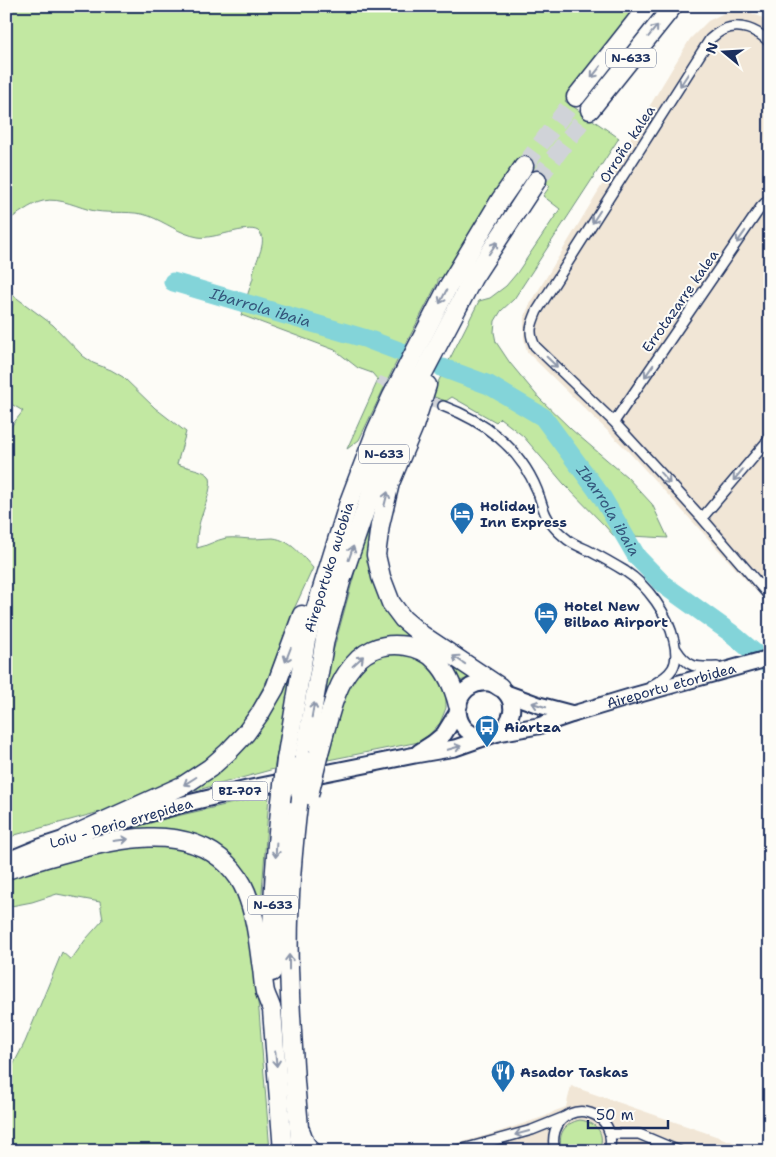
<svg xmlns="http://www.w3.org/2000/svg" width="776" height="1157" viewBox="0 0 776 1157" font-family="'Shantell Sans',sans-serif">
<rect width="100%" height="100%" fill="#fdfcf7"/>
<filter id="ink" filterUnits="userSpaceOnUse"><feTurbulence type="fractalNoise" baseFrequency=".02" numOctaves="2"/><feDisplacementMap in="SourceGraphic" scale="10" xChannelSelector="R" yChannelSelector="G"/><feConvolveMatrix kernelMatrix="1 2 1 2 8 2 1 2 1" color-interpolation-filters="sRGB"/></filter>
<g filter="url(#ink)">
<path fill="#f1e6d6" d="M726,12H738L751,13L761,17L770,24V606L625,448L527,352L524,338V318L529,306L690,39L708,21Z
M571,1086L759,1151H429L492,1134L546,1116L555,1111L566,1107Z"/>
<path fill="#c2e8a2" stroke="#6e8c80" d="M6,6H637L565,101L619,138L514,299L501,311L495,321L494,332L496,342L510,363L539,398L572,430L627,477L652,504L668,538L613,535L605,526L564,484L523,436L500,418L496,422L452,397L446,401L431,396L479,301L490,298L506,286L517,273L560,209L543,196L550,186L518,163L446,277L438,278V282L394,367L359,440L347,449L378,380L372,373L358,368L335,350L241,315L253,278C251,266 271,241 258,231C247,224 213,240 198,237C180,234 165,222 149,216C132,210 113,214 95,211C78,208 61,197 43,201C30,204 18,215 6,221Z
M6,290L53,325L83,356L93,363L111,370L123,377L155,408L186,432L177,464C184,467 205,470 209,476C215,484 201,515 199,525C197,533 197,540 197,548C207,546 216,540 226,538C235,537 245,539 254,539C260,539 267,538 273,538C291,540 302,556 313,568L294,609L275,665L249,714L218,750L179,778L129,804L15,835L6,841V433L23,411L6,401Z
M381,498L376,582L473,676L458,682L440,658L367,645L316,736L329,666L364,539Z
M297,645L274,769L165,799L200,780L236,757L257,731Z
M386,653L414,655L429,664L446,690V708L440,723L429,735L419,742L328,760C333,728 340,682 368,661C373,657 380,655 386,653Z
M269,795L261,906L254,888L244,872L207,843L94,837L137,825Z
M144,843H170L200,853L218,867L238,889L247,914L259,1011L270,1151H6V1079L25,1042L62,952L71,960L86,939L103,920L100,902L57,894L32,902L6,907V878L85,855Z
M580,1120C597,1122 607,1135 598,1151H563C556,1136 564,1123 580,1120Z
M532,1146L548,1148L547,1151H510L523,1147Z"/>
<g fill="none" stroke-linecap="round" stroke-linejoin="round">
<g stroke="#83d4d9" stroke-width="19">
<path id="s1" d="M173,282L367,339L404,353"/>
<path id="s2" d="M443,368L489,385L543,417L602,497L637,557L664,585L731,633L770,666"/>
</g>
<path stroke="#d0d3d8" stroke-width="9" stroke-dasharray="9 4.5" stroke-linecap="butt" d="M378,380L399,388
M420,397L443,406"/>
<path stroke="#d0d3d8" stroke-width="18" stroke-dasharray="18 9" stroke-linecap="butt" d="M524,166L576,97
M537,180L590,110"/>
<defs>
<path id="street" d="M770,43C758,30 739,22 723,30C718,32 714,36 710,39L537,311C531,325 528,332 535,346L614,422L702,518L770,597
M443,406C484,421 520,448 537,490C542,503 544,517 554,527C558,532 563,536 568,540C576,546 587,549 595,554C605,559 615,565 625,571C648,586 668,614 674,641C680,666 672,674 651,686
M614,422L761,207L770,198
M702,518L770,438
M676,649C688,668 696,668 717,667
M305,1130L309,1141L317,1151
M610,1134H639L679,1151
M456,1151L532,1130L567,1116
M555,1151C553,1144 553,1138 555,1131C567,1096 620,1112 609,1151"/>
<g id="primary">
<path d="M506,693L539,705L573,714"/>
<path d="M487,736C452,740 447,687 482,683C490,682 497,685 503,690C518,704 512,722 498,733"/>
<path d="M419,752L433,743L444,734L457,713"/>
<path id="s3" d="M113,824L180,805L251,788L415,755L455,748L498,733L538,726L573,714L633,696L770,658"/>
<path d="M6,861L40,847L77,835"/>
</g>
<g id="highway">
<path d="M576,97L648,6"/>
<path d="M590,110L673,6"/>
<path d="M427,385L414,426L390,483L380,525L376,555L381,577L391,603L403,619L422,635L500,687"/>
<path d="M319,753C326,729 333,693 347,673C353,664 361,655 372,650C391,641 421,644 436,661C448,673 454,689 458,705"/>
<path d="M304,758L325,639L342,578L383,458L406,406L473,278L537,180"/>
<path id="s4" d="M286,760L306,640L349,502L376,431L392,396L448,287L501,199L524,166"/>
<path d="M299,797C292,854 287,911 289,968C291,1029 295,1090 301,1151"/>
<path d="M67,838L184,785L210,768L228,752L246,733L261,712L275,688L302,615"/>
<path d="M6,870C26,864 45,858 64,853C115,839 184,822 227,864C235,872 242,882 246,892C255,914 258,939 261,962C263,972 263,983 265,992C267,998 270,1004 272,1010L283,1151"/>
<path d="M272,972C271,915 275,858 281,801"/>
</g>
</defs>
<use href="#street" stroke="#1b2f5e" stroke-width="12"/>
<use href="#primary" stroke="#1b2f5e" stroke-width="19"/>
<use href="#highway" stroke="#1b2f5e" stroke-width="21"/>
<use href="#street" stroke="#fdfcf7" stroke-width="9"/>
<use href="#primary" stroke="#fdfcf7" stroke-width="15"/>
<use href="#highway" stroke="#fdfcf7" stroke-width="18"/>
<defs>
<path id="highway-bridge" d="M300,792L304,758
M309,795L319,753
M281,801L286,760"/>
</defs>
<use href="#highway-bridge" stroke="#1b2f5e" stroke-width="21" stroke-linecap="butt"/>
<use href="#highway-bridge" stroke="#fdfcf7" stroke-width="18"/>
</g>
<defs><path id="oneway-shaft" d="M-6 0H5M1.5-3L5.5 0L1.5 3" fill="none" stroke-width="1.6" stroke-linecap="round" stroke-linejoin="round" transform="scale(1.25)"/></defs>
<g stroke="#8c96aa">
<use href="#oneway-shaft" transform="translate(653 31) rotate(-51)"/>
<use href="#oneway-shaft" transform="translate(596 72) rotate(129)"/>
<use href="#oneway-shaft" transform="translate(684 80) rotate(123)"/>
<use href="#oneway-shaft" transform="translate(596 217) rotate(123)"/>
<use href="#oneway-shaft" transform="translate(741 237) rotate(125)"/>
<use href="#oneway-shaft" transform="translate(493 248) rotate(-56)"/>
<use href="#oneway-shaft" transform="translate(443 297) rotate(117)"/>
<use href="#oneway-shaft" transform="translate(552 362) rotate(44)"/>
<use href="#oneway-shaft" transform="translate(649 371) rotate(125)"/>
<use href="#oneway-shaft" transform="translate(738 475) rotate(130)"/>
<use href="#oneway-shaft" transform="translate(665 478) rotate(48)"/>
<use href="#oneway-shaft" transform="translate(386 499) rotate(-76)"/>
<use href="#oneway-shaft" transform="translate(351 553) rotate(-71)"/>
<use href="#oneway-shaft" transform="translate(288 655) rotate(111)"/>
<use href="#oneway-shaft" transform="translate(459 660) rotate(-146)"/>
<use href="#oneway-shaft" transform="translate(358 661) rotate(-43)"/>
<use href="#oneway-shaft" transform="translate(539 705) rotate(-163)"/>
<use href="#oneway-shaft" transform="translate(313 710) rotate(-80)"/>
<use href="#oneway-shaft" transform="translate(454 748) rotate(-16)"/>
<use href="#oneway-shaft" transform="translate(190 781) rotate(148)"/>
<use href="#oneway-shaft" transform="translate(121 840) rotate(-7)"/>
<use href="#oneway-shaft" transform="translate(276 850) rotate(93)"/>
<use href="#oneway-shaft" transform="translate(289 962) rotate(-90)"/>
<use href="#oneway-shaft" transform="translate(276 1059) rotate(85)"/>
<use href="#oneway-shaft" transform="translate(522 1133) rotate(165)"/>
</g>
</g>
<defs>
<symbol id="hotel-pin" viewBox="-11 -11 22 30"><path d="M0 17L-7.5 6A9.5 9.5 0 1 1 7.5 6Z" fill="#1f6fb2" stroke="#fdfcf7"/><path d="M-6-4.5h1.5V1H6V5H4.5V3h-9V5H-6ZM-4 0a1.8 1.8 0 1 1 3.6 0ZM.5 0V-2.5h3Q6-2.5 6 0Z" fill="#fff"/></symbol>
<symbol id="bus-pin" viewBox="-11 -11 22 30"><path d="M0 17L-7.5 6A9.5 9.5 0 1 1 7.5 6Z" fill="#1f6fb2" stroke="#fdfcf7"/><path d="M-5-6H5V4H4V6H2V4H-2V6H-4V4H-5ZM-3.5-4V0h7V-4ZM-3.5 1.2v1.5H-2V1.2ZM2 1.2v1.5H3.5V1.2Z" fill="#fff"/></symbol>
<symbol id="restaurant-pin" viewBox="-11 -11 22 30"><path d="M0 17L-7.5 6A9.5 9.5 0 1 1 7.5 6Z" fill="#1f6fb2" stroke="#fdfcf7"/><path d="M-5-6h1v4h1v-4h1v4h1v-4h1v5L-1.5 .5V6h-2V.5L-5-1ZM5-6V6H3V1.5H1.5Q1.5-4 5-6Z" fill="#fff"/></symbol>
</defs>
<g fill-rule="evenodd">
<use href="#hotel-pin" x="448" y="500" width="28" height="38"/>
<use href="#hotel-pin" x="532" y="600" width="28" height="38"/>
<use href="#bus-pin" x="473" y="713" width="28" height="38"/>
<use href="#restaurant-pin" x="489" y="1058" width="28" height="38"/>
</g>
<g text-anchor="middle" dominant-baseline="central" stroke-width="4" stroke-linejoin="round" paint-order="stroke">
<g fill="#fdfcf7" stroke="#5f6c8c" stroke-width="1">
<rect x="606" y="48.5" width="50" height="19" rx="4"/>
<rect x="359" y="444.5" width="50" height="19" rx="4"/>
<rect x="212.5" y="781.5" width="55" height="19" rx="4"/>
<rect x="248" y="895.5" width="50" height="19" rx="4"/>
</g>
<g font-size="12" font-weight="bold" fill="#1b2f5e">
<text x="631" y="58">N-633</text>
<text x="384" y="454">N-633</text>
<text x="240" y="791">BI-707</text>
<text x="273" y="905">N-633</text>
</g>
<g font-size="14" fill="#1b2f5e" stroke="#fdfcf7">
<text transform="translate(627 144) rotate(-57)">Orroño kalea</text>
<text transform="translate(680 301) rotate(-55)">Errotazarre kalea</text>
<text stroke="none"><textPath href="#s4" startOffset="198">Aireportuko autobia</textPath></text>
<text stroke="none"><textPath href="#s3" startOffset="576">Aireportu etorbidea</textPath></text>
<text transform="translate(121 823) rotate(-16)">Loiu - Derio errepidea</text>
</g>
<g font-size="14" font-weight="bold" fill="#1b2f5e" stroke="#fdfcf7" text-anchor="start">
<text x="480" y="506">Holiday<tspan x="480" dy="16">Inn Express</tspan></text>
<text x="564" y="606">Hotel New<tspan x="564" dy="16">Bilbao Airport</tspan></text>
<text x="504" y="727">Aiartza</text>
<text x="520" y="1072">Asador Taskas</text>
</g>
<g font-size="15" font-style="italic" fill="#35587d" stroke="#fdfcf7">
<text stroke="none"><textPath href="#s1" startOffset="91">Ibarrola ibaia</textPath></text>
<text stroke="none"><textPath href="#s2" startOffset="226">Ibarrola ibaia</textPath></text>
</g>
</g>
<rect width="776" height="1157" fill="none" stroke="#fdfcf7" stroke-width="25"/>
<rect x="12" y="12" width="751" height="1132" fill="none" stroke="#1b2f5e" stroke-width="2" filter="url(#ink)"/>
<g transform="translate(724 52) rotate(288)" stroke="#fdfcf7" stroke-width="4" paint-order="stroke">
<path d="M0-4L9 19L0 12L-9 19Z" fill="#1b2f5e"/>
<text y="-8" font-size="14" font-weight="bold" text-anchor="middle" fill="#1b2f5e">N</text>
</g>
<path d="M588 1120v8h80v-8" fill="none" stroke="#1b2f5e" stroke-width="2.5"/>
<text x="596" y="1120" font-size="15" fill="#1b2f5e" stroke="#fdfcf7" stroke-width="4" paint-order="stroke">50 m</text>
</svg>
